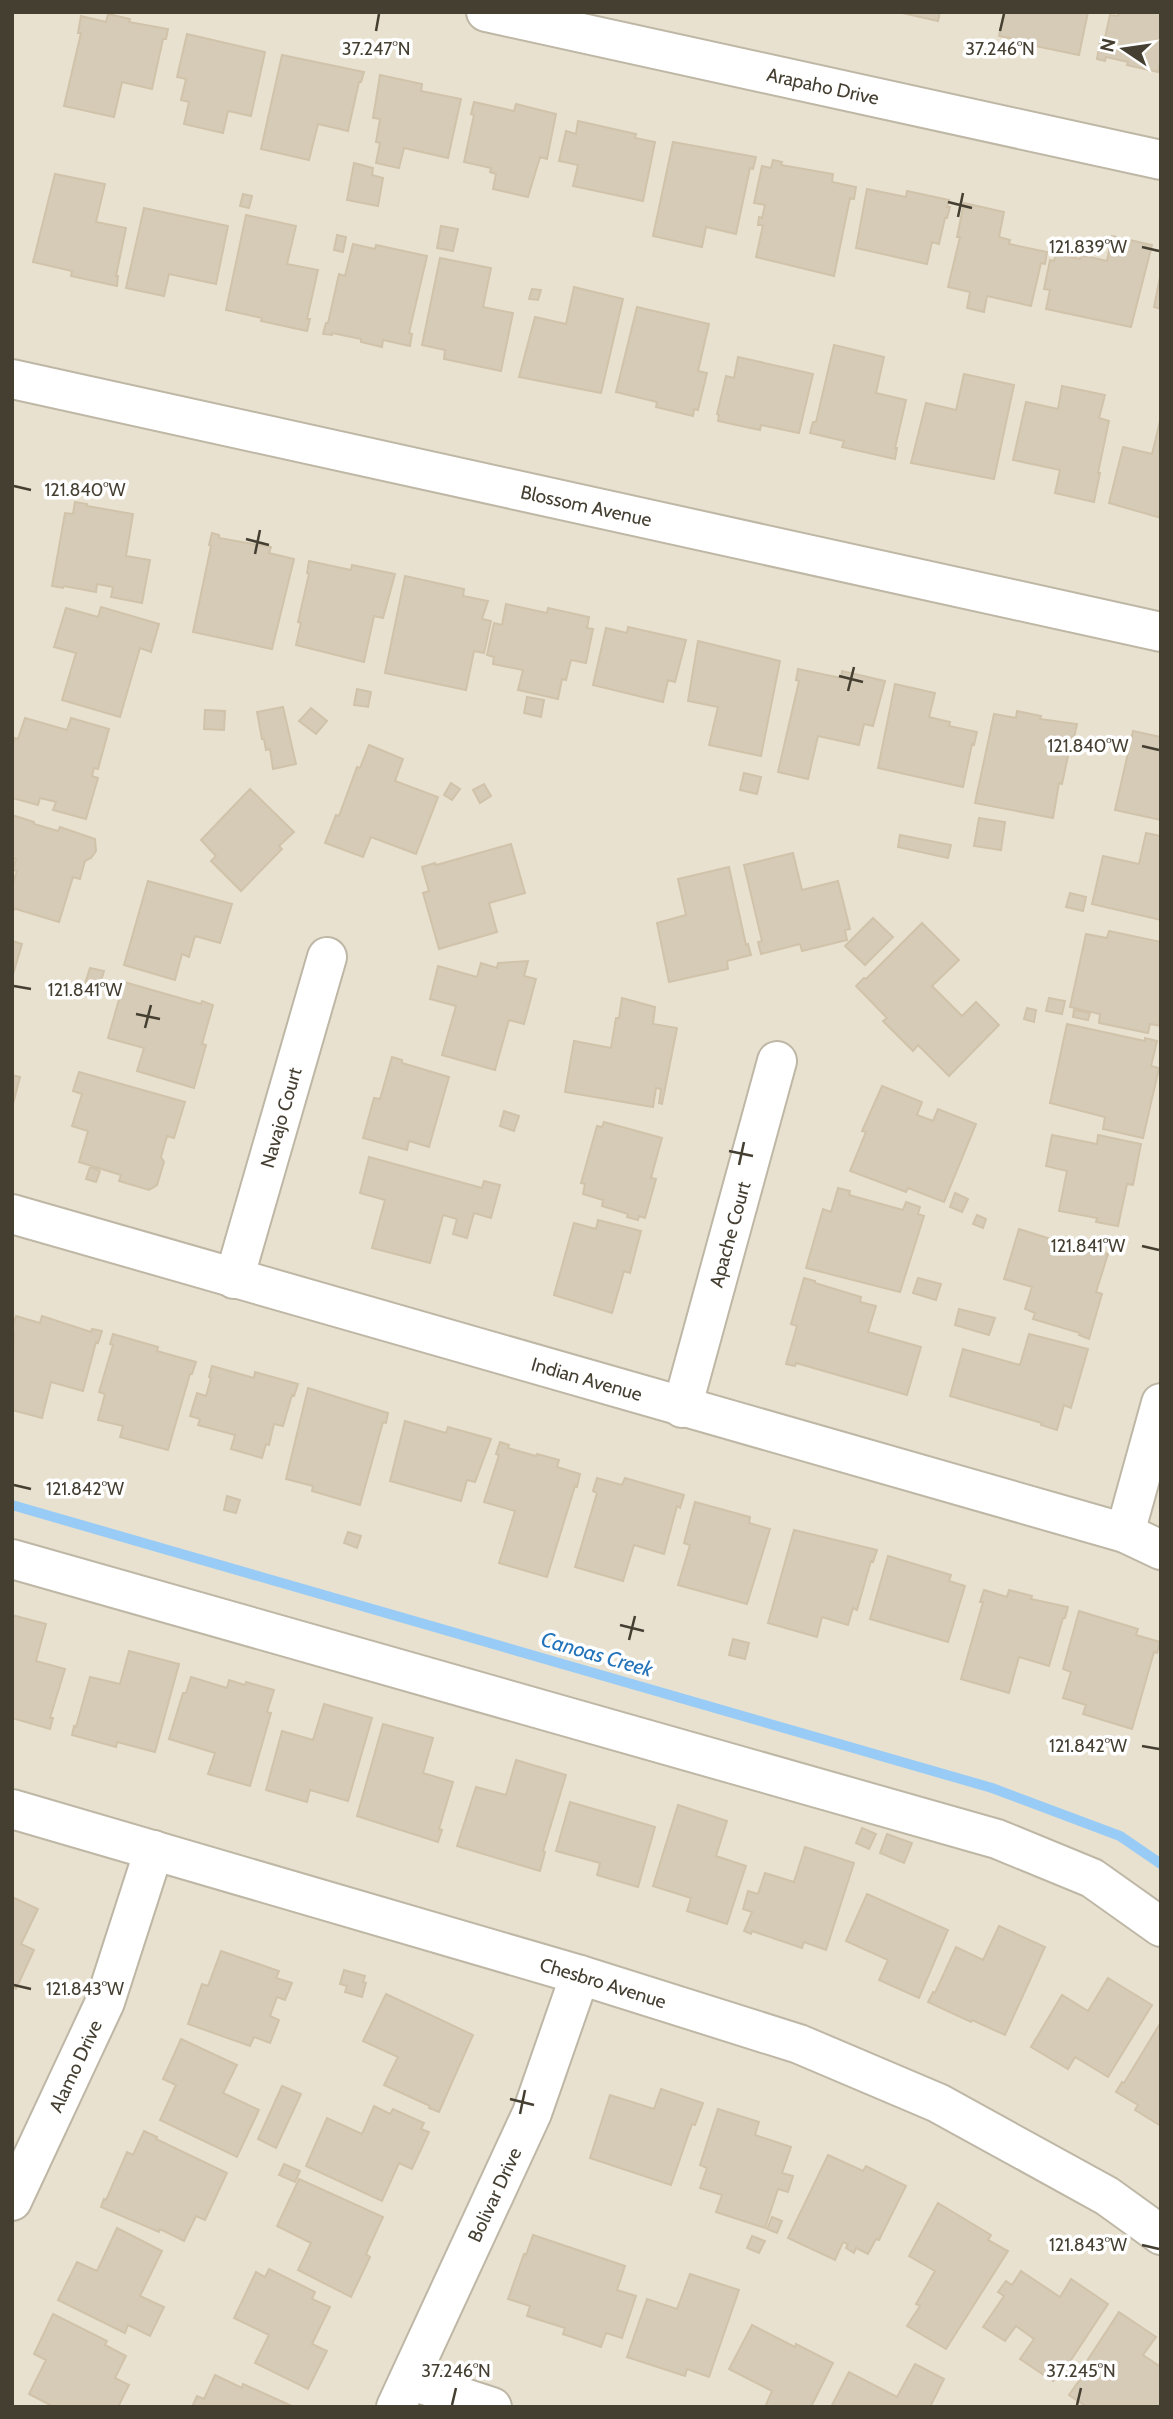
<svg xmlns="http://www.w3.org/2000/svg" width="1173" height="2419" viewBox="0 0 1173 2419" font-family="Cabin,sans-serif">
<rect width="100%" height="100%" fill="#f3efe3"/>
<path fill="#e8e1d0" d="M12,12H1161V2407H12Z"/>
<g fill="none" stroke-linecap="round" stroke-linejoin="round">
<path stroke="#98ccf6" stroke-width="10" d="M12,1505L992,1788L1120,1836L1161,1864"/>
</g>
<path fill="#d5cbb7" stroke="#d1c3aa" stroke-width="2" d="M898,12H940L938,21Z
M1004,12H1088L1079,55L1035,46V43L999,36Z
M1119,12H1161V67L1159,66L1158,72L1127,65L1128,62L1106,57L1105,61L1097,59L1100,41L1104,42L1110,15L1118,16Z
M108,14L130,19L129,22L168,29L166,39H163L152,89L122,82L114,117L64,106L81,33H78L81,16L106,22Z
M187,34L265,52L251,116L228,111L223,133L184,124L189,102L181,100L186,79L177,77Z
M282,55L364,72L361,82H359L348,131L318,124L309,160L261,149Z
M380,75L422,84L421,91L461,99L448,158L404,148L399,168L376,163L380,143L376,142L380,119L373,118Z
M474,102L514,111L516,104L556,114L547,159L540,157L528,197L493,189L496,174L490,172L491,168L464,162L474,115L471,114Z
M578,121L636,134L635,138L655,142L643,201L573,186L578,165L559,161L566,131L576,134Z
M673,142L756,157L753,169L750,168L736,234L706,227L702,247L653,236Z
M773,160L782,162L781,165L833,174L832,182L856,187L854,199L850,198L834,276L756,257L763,225H758L759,217L762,218L765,205L754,203L762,166L771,168Z
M354,163L373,168L372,175L383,178L378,206L347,200Z
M55,174L105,184L96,222L126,228L116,276H118L117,286L71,276L72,271L33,262Z
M867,189L906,197L907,191L949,200L947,207H950L947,218H945L939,244L932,242L927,264L856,248Z
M243,194L252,196L249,208L240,206Z
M964,203L1004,212L999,237L1010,240L1009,244L1047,252L1045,264L1041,263L1031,306L987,296L984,312L967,308L970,292L948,287L960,237H957Z
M144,208L228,226L216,284L169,274L164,296L126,288Z
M246,215L296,226L287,264L318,270L307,319H310L307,331L261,321L262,318L226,310Z
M441,226L458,229L453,251L437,248Z
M337,235L346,237L343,252L334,250Z
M1112,236L1152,245L1131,327L1046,309L1050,290L1044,289L1050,260L1054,261L1056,254L1080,259L1081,255L1107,261Z
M353,244L375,249L376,245L427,256L409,333L412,334L410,346L383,340L382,347L361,342V339L332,333V335L323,334L326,323H328L339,274L345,276Z
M440,258L491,268L483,307L513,313L501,371L444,359L445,350L422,345Z
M1161,272V309L1154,307Z
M574,287L623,299L601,393L519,377L535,317L566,324Z
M532,289L541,290L538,300L529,299Z
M637,307L709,324L698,371L707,373L698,410L694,409L693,416L656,407L657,402L616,392Z
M834,345L884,357L876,393L906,400L895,448H897L895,459L842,447L844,441L810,433L813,422H816Z
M738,357L813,374L799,433L761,425L760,430L718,421L719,415L717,414L726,376L734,378Z
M964,374L1014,385L994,479L911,463L926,403L956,410Z
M1062,386L1105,395L1099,418L1109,421L1098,473H1100L1094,502L1055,493L1060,470L1013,460L1026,402L1058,409Z
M1161,417V518L1109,503L1123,447L1152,454Z
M75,502L87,504V506L133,514L126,556L150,560L142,603L111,597L113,587L97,584L96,592L64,586L63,588L52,586L65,513L73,514Z
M212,533L219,535V538L271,547L269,553L294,559L272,649L193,632L211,546L209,545Z
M309,561L351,570L352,565L395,574L383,618L374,616L364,662L296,645L301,623L298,622L309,574L307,573Z
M405,576L464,589L463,596L488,601L482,619L491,621L484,653L474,651L466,690L385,673Z
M506,604L547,613L548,608L589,617L587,628L593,629L586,663L571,660L566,680L562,679L558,699L518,690L523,670L493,664L494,657L487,655L494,623L502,625Z
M101,607L159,624L151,652L140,648L120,717L62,700L76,653L54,647L66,608L98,617Z
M628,627L686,640L675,682L668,680L663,702L593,685L606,628L627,633Z
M698,641L780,661L761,756L709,745L718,707L688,701Z
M798,669L841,678L842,671L885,681L873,726L864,724L859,745L818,736L808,779L778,772L799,681L796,680Z
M895,684L935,693L929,717L950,722L949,726L977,732L974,745L972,744L963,787L878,768Z
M357,689L371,692L368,707L354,705Z
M527,697L544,700L541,717L524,713Z
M283,707L296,764L273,769L270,749L266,750L264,739H262L257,712Z
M311,708L327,721L316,734L299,721Z
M205,710L225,711L224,730L204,729Z
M1017,711L1041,716L1040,719L1077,724L1074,737H1072L1062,784L1059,783L1053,818L975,803L994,714L1016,718Z
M25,718L67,730L71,718L109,729L98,769L94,768L92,776L98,778L86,819L53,810L56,802L40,798L38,805L12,798V748L15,738L18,739Z
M1133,731L1161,737V820L1115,810Z
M369,745L403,759L395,781L438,797L416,854L371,837L363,857L325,843L336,815L339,816L357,767L360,768Z
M744,773L761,777L757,794L740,790Z
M451,783L460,789L452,800L444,795Z
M484,784L491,796L480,803L473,790Z
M250,789L294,832L279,846L282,849L241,891L211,861L216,856L201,840Z
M12,815L34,822V824L58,831L60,827L95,839L96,851L91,858L85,861L80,879L73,877L59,922L16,909L12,910V886L17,871L13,870L16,859L12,858Z
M979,818L1005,822L1001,850L974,846Z
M1146,833L1161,836V920L1092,904L1103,856L1139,864Z
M900,835L951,845L948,858L898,847Z
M511,844L525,893L489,903L497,932L439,949L423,893L429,891L422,867L435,863L436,865Z
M793,853L802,890L838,881L850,929L845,930L847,940L802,951L800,944L761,954L758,942L762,941L744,865Z
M729,867L746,945L748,944L751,955L727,961L728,969L669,982L657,923L686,915L678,879Z
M148,881L232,904L220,943L195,936L189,957L182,954L175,980L124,965Z
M1070,893L1086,897L1083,911L1066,907Z
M873,918L893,937L865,965L845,946Z
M922,923L959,960L932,986L962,1016L976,1002L999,1025L949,1076L918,1045L913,1051L883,1021L887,1018L856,986L864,978L866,979Z
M1109,931L1161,942V1026L1150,1024L1148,1033L1099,1023L1100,1014L1070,1007L1086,934L1107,938Z
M12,941L22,944L12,978Z
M528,961L524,976L536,979L524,1024L509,1020L495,1070L442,1055L456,1006L430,999L438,966L477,977L481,963L497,968L498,963Z
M90,968L104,971L98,990L84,987Z
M124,982L201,1004L202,1001L213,1005L202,1044L206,1045L194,1088L137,1071L144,1048L108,1038Z
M622,998L655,1007L653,1024L677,1028L662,1104L659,1103L661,1089L656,1088L653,1107L565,1092L574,1041L611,1048L616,1018H619Z
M1049,998L1065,1001L1062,1014L1046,1011Z
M1027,1008L1036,1010L1034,1022L1024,1019Z
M1074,1010L1090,1013L1088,1020L1073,1017Z
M1067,1024L1145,1041V1038L1157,1041L1151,1066L1159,1068L1143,1138L1103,1129L1105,1117L1050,1103Z
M392,1057L402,1060V1063L449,1077L429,1147L409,1141L407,1150L363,1138L374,1098L380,1099Z
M79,1072L185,1102L174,1138L167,1136L161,1157L164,1162L157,1185L149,1190L119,1181L121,1175L79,1162L88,1131L72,1126L82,1094L73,1091Z
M12,1075L20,1077L12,1108Z
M882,1086L922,1102L917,1115L933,1121L938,1109L976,1124L944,1202L908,1188L906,1192L850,1171L866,1132L862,1131Z
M504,1111L519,1116L514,1131L500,1126Z
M604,1122L662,1138L651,1178L656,1179L645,1218L639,1216L638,1220L627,1217L628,1214L602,1206L603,1200L583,1194L585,1184L581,1183L597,1126L602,1127Z
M1052,1135L1097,1144L1098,1135L1141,1144L1133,1185L1127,1184L1118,1226L1096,1222L1097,1218L1059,1211L1067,1171L1046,1166Z
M369,1157L482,1188L484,1181L500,1185L491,1218L474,1213L467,1238L453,1234L457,1219L443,1215L430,1263L372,1248L385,1200L360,1193Z
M90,1167L100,1171L96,1182L86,1179Z
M838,1188L850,1191L849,1195L903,1210L906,1202L920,1207L918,1214L924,1216L900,1292L806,1268L823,1209L831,1212Z
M955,1193L968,1199L962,1212L950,1207Z
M977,1215L986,1219L983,1228L973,1224Z
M598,1220L641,1231L630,1273L624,1271L612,1313L554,1295L574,1223L596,1229Z
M1019,1229L1095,1253L1096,1250L1108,1254L1096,1292L1102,1294L1089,1339L1079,1335L1080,1333L1033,1319L1035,1313L1025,1309L1032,1287L1004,1279Z
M804,1278L815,1281V1283L861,1297L860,1302L876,1306L868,1332L921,1347L907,1395L796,1363L795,1366L786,1364L797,1326L791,1324Z
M918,1278L941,1284L936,1300L913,1293Z
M959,1309L995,1318L989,1335L955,1325Z
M16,1316L40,1323L42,1316L91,1332L92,1329L102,1331L98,1343L96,1342L83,1391L51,1382L42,1418L12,1410L14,1332L12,1329Z
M113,1334L158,1347L157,1351L196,1362L192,1374H190L168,1450L120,1437L123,1426L98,1420L105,1394L99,1392L113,1345L110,1344Z
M1029,1334L1088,1349L1071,1408L1064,1405L1057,1430L1041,1425L1042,1423L950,1396L963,1349L1020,1365Z
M212,1366L254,1378L255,1372L298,1384L294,1396L292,1395L283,1426L274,1424L269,1445L266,1444L262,1458L231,1449L235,1435L198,1425L200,1419L190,1416L197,1393L206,1396L211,1378L209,1377Z
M308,1388L388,1413L386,1423L383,1422L360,1505L312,1491L313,1486L286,1479Z
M405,1421L446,1433L448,1427L491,1439L475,1482L467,1480L461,1501L390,1481Z
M500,1442L509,1445L508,1448L536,1456L537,1454L559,1460L557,1467L580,1474L577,1487L575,1486L547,1577L499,1563L515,1511L484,1502L499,1455L496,1454Z
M597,1478L622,1485L625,1478L684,1495L680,1508L677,1506L664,1554L634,1545L623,1581L575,1567L597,1493L593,1491Z
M227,1496L240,1500L236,1513L224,1510Z
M695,1502L750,1517L749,1523L770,1529L747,1604L678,1585L690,1545L684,1543Z
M794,1530L877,1550L873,1562L871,1561L857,1610L853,1608L848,1625L822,1617L817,1637L768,1623Z
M348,1532L361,1536L357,1548L344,1543Z
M888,1556L951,1575L949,1581L965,1586L948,1642L870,1619Z
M984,1590L1007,1597L1009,1590L1032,1596L1031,1599L1068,1607L1065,1618H1063L1049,1666L1019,1657L1009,1693L961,1679L983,1602H980Z
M1079,1611L1138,1629L1136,1635L1160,1642L1157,1653L1154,1652L1132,1729L1083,1714L1086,1705L1063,1698L1071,1672L1063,1669Z
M12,1615L46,1624L36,1661L65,1669L50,1718H53L50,1729L12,1718Z
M733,1639L749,1643L745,1659L729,1655Z
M129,1651L179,1664L155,1752L117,1742L116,1747L72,1735L74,1726L76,1727L90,1677L120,1684Z
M191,1677L227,1688L229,1680L245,1685L246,1682L274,1690L267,1712L271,1713L250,1786L208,1774L215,1753L169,1739L183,1693H186Z
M324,1704L372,1718L348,1801L310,1790L307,1802L266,1790L282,1731L313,1740Z
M383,1724L433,1738L423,1773L453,1782L439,1829L442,1830L438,1842L357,1816Z
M516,1760L566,1775L543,1851L545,1852L540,1871L457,1846L476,1787L506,1795Z
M570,1802L655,1827L638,1887L597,1875L600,1863L556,1851Z
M678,1805L727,1821L716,1856L746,1866L727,1924L687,1911L691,1898L653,1886Z
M862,1828L876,1834L869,1849L856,1843Z
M887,1834L912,1843L904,1863L880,1853Z
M805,1847L854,1863L826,1950L804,1942L802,1948L752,1931L751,1934L744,1931L752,1912L743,1909L748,1891L758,1894L765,1873L794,1882Z
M867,1894L948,1930L919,1998L879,1980L888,1960L846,1941Z
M12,1897L38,1909L21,1944L34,1950L16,1989L12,1987Z
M999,1926L1045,1947L1005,2035L972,2020L971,2022L928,2002L933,1992L935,1993L956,1947L983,1960Z
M221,1951L279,1971L276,1978L292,1983L285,2000L277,1997L270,2016L279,2020L270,2043L254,2037L250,2046L188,2024L202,1984L208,1986Z
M344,1970L365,1976L363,1982L366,1983L362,1997L345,1992L347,1986L340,1984Z
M1108,1978L1152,2005L1108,2077L1075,2057L1068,2069L1031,2047L1062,1995L1088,2011Z
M386,1994L473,2035L439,2112L429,2108L430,2106L384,2085L398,2057L363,2041Z
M1161,2022V2126L1135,2110L1138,2105L1116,2092L1122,2082L1124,2083Z
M181,2039L237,2065L223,2093L259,2110L237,2157L160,2120L176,2085L163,2079Z
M282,2086L301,2094L276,2148L258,2139Z
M661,2089L703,2103L695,2125L692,2124L671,2185L590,2158L610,2095L654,2109Z
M374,2106L390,2114L393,2109L424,2123L421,2129L429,2132L412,2169L399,2163L382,2201L306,2166L327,2118L362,2134Z
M718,2109L759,2122L755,2135L791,2147L782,2173L793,2176L788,2192L778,2189L765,2228L716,2212L722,2195L700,2188L707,2168L700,2165Z
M144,2131L157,2137L156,2139L227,2173L205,2220L196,2216L184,2241L160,2229L159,2232L101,2207L104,2199L106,2200L127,2152L133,2155Z
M828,2155L863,2171L866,2166L906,2186L879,2240L876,2239L868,2254L856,2248L854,2253L846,2248L848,2244L843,2242L835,2260L788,2238Z
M284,2164L300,2171L295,2182L279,2175Z
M299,2179L383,2217L366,2254L370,2257L351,2297L298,2270L311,2243L277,2226Z
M938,2203L991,2235L988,2240L1008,2251L946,2349L907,2326L920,2306L916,2304L935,2271L909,2256Z
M772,2217L782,2221L777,2233L767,2229Z
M117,2228L162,2251L140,2296L164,2307L150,2336L128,2325L125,2333L58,2300L77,2262L97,2271Z
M533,2235L625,2266L617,2290L636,2296L622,2338L606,2333L601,2347L563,2334L565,2328L527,2316L530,2306L508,2299L524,2254L526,2255Z
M752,2236L765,2241L759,2253L747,2248Z
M269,2269L315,2292L312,2299L330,2307L312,2344L327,2351L308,2389L255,2363L269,2335L234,2318L256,2272L265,2277Z
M1021,2271L1060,2297L1071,2279L1108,2304L1067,2366L1064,2364L1053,2381L1020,2359L1034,2339L1016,2326L1005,2341L983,2327L1004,2296L998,2292L1006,2281L1012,2285Z
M690,2274L739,2290L709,2377L687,2369L685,2376L627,2357L647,2299L677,2309Z
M1119,2312L1156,2337L1143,2355L1161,2367V2407H1087L1069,2395L1083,2375L1079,2373Z
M53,2314L107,2341L105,2345L126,2356L115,2378L129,2385L118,2407H54L29,2394L46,2360L34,2354Z
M752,2325L795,2347L796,2344L833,2363L811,2407H765L772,2391L729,2369Z
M915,2364L944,2379L930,2407H831L849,2372L897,2397Z
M215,2375L242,2388L243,2384L294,2407H192L197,2396L204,2399Z"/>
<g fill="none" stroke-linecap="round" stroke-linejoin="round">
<defs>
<g id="minor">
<path id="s1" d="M486,12L1161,160"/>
<path id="s2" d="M12,379L1161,632"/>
<path id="s3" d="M12,1214L1125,1533L1161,1550"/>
<path id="s4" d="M234,1279L327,957"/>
<path id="s5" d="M682,1408L777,1061"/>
<path d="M1125,1533L1161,1403"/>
<path d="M12,1559L997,1839L1092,1878L1161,1927"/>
<path id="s6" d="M12,1809L580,1975L799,2044L938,2103L1107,2196L1161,2235"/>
<path id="s7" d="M12,2201L105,2002L154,1850"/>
<path d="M409,2380L492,2407"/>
<path id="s8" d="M396,2407L532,2113L580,1975"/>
</g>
</defs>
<use href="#minor" stroke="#bfb7a5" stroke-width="42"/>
<use href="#minor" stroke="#fff" stroke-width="38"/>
</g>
<path fill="none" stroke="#453f32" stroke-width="2.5" d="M376,31L379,14M1000,31L1004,14M948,202L972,208M958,217L963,193M1142,247L1159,251M14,486L31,490M246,539L269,545M255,554L260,530M839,676L863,682M848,691L854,667M1142,746L1159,750M14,986L31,989M136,1014L160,1019M145,1028L151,1005M729,1151L753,1156M739,1165L744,1142M1142,1246L1159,1250M14,1485L31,1489M620,1625L644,1631M629,1640L635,1616M1142,1746L1159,1749M14,1985L31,1989M510,2099L534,2105M520,2114L525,2090M1142,2245L1159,2249M452,2405L456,2388M1077,2405L1081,2388"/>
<g text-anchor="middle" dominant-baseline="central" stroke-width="7" stroke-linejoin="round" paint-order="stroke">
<g font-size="19" fill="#453f32" stroke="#fff">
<text stroke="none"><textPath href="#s1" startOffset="345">Arapaho Drive</textPath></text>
<text stroke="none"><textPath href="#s2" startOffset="588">Blossom Avenue</textPath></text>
<text stroke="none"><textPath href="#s4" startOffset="168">Navajo Court</textPath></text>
<text stroke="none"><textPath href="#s5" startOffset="180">Apache Court</textPath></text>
<text stroke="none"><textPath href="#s3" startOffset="598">Indian Avenue</textPath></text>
<text stroke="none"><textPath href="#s6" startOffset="616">Chesbro Avenue</textPath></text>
<text stroke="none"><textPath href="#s7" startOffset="149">Alamo Drive</textPath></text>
<text stroke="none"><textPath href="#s8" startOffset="234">Bolivar Drive</textPath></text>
</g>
<g font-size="21" font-style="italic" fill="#2373ba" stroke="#fff">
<text transform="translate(597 1654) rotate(16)">Canoas Creek</text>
</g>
</g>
<g font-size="18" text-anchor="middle" fill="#453f32" stroke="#fff" stroke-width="7" stroke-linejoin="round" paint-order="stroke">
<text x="376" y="55">37.247°N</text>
<text x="1000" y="55">37.246°N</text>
<text x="1088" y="253">121.839°W</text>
<text x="85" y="496">121.840°W</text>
<text x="1088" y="752">121.840°W</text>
<text x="85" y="996">121.841°W</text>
<text x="1088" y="1252">121.841°W</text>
<text x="85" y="1495">121.842°W</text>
<text x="1088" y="1752">121.842°W</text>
<text x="85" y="1995">121.843°W</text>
<text x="1088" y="2251">121.843°W</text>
<text x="456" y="2377">37.246°N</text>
<text x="1081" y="2377">37.245°N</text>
</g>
<rect width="1173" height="2419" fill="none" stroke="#453f32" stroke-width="28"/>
<g transform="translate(1124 49) rotate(283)" stroke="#ffffff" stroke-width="5" paint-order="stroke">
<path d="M0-5L12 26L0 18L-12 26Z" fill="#453f32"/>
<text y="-10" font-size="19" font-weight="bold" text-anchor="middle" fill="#453f32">N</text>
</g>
</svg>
